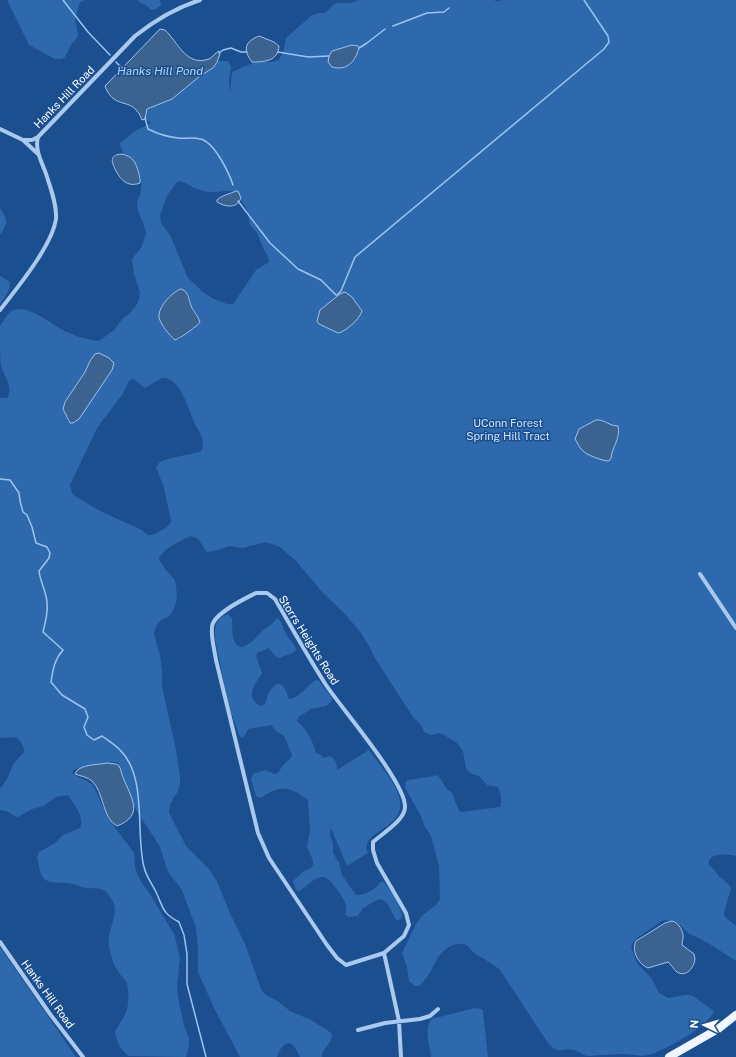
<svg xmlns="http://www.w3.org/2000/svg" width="736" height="1057" viewBox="0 0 736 1057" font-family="'Public Sans',sans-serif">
<rect width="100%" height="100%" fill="#1b4f8f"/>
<path fill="#2e69ad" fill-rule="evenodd" d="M7,0H85L80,2L75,20L78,35L77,38L72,43L65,57L62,59H55L29,45Z
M138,0H160L161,5L156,9L151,10L146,5L139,2Z
M358,0H492L499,1L503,0H736V856C728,854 707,852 709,865C714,868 717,874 721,878C725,881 728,883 731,888L724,913L725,917L736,926V961L708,943L688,933L680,925L673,922L666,920L662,921L637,938L632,944L631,947L637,963L652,979L659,993L668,998C676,997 685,993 693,996L714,1011C709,1026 664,1051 648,1055C640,1057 631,1054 623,1054C612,1054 601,1055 589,1056C583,1056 580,1051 574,1050C561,1047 560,1056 548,1043L500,970C493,964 486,960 477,955C473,953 470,948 466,945C454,940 441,951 436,961C431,970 427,980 419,986H415L409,981L407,967L402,953L417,922L424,914L436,905L440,899L439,866L431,836L425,827L420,814L405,788L406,781C410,779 431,777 438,775L446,788L452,793L459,811L462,812L500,807C503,801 500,793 498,787L487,785L479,776L472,774L466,769L463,751L456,742L442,734L438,733L431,735L424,732L421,725L413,717L376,660L369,646L361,633L345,614L323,593L296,561L280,547L266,542L243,548L229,546L215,551L207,552L198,539L192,536C184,538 161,550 159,559L165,569L175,580L177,595L176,603L173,611L168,617L161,620L156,626L154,634L160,655L162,670V686L176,750L180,776V784L178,791L170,804L169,812L172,819L186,846L208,868L217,881L229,911L245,944L261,989L266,995L279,1002L290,1011L311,1020L330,1032L332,1035C332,1044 322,1048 322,1057H300C298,1053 296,1048 293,1045C285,1038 279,1051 277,1057H240L215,1010L198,972V950L196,928L183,893L180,887L170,875L167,869L160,847L133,805L119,765L116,762H112L105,765L75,769L72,772L74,775L87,781L93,785L108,818L134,853L135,868L141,882L150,894L174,934L180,957L177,987L179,1002L184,1025L189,1039V1046L186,1057L129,1056C120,1050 117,1042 115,1031C120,1023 127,1014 128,1004C129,998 128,989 127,983C125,978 120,976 118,971C113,965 110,953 109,945C106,925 126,911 105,891C100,887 94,889 87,888C82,888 78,885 73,884C63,881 48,886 42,876C39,871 39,864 37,858L39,852L55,843L63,835L80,828C85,818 75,806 70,798L68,795L56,797L43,806L32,809L18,817C10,815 9,810 0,810V789L6,781L14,763L24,752V749L21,742L16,737L0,738V398H7C14,388 4,376 1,366C0,362 0,329 0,326C1,323 5,319 7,316C19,297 48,322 61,329C72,335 87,340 99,341L114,330L123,318L129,314L136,306L139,299L140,292L134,274L132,259L141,248L146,234C145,223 137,214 137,204C137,201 139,198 140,195C142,186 142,179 138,171C133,157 122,158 120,143L135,131L151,123L145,119L147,109L172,99L200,76L213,69L218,61H228L231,67L229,81L230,93L232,72L255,62H272L279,60L284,49L286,38L311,16L318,13H325L334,4L337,3H351ZM181,181C189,185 199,191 209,192C219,193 229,188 238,194L247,210L250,225L257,233L264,250L268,256L269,262L256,270L233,304H227L212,298L203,292L188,278L170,235L161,223L160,215L168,194L177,182ZM188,294L192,307L198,316L194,329L185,333L180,339L177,340L172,338L163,327ZM91,361L114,363L112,370L96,394L73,423H70L67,420L72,392L85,372ZM162,378C180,376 189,410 194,422C197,429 202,435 203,442L202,450L199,452L167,459L160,462L156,467L164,488L171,521C169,528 158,532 152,535H148L142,530L100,511L75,496L72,493L70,485L97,428L122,395L129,381L133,379L145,388Z
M0,208C8,220 8,223 0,235Z
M0,276L9,281C12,289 5,297 0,304Z
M228,614L232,618C233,628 230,638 238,646L242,647L252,642L263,630L271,625L277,618C282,620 283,629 286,634C289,640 295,643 296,650C292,655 285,655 280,658L275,656L269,648L257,653C255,660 261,666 262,674C254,684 245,697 260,706L265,704C267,700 267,696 269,692C280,676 285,687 289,699C300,699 309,681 318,680L332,698V701L326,706L310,709C306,714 298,714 297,721C306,728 313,741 316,753L321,755L323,758L330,756C336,759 337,764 337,770L369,750C379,764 397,784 400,800C405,830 358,831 368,853L347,866L331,828L330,835L333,844V853L339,863L342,875L356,895C360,895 368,893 372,890C376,888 378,884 382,881C389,886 403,910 402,917L399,920H397C390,913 391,901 379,899L363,908L358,916L348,917L345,914C346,911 346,908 346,905C345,899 329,876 323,877C313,877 307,887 299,891L296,890L293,881L304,871L311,868L313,865V861L307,846L310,831L308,800C289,786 281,784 261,798L256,796L251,779L253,774L265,770L274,774L278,773L283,765L290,759L292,755L284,736L276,731L271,725L248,729L245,735L242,738L239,735L229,706L215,639C215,626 215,619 228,614Z
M0,947L76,1057H0Z
M474,1008L482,1009L483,1012L488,1057H431C430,1045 423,1029 432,1019Z"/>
<path fill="#3c6290" stroke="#9cc4f0" d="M160,29L165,30C178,42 186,67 209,59C213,57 215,53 219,51L220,54L217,62L213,68L200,76L172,99L147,109L145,119L142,120C141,117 139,113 137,111C128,99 113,108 105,86Z
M259,36L274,42L279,46C278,61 265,62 252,62C243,50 244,42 259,36Z
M352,45L358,46L359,48C355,62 347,71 332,67L328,62L329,56L332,51Z
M122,154C126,155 131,157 134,161C137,165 141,179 140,183C127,188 120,179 115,169C111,160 110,155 122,154Z
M236,191H238L241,198C237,209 225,207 217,202V200C222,195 230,194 236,191Z
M181,289C190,292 188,300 192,308C195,313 198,316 200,322C198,326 179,339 175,340C170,336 160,324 159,317C158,307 172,292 181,289Z
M345,292L352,297L362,311C360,319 345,332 338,333L319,324L317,321L320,310L340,294Z
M99,353L109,358L114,363L112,370L79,419L73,423H70L63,409L65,402L85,372L90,361L95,354Z
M596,420C604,419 609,426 618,426C621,438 612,447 611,458L609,461C603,461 586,455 582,450C579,447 577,442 575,439L579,429Z
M107,763L116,764L119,766C121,769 121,773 123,777C131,798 145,815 117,826C102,818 104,792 92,781C88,777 80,776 75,774C78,764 98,765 107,763Z
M672,921C678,922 684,931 683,938C683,940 682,942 682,945L694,954L695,959C694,967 687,978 677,972C673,969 672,965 668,962L648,968C639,964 631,952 636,941L665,923Z"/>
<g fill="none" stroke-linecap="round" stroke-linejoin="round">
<path stroke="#9cc4f0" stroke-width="1.5" d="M63,0L88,32L110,55
M393,26L427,13L444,12L449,8
M359,48L367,43L385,29
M278,52L308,57L329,56
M219,53L223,50L231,48L241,52H247
M116,62L122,68
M145,118L148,129C158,134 167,137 178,138C185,139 193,137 200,139C214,141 229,173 233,185
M238,201L270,243L298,269L321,280L336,295
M337,295L341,291L355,257L604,49L609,42L608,36L584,0
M0,479L10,480L19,493L20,501L23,512L27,515L32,527L36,543L47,547L50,553L49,558L39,571C40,580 44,587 46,596C49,608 46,620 43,632L63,650C54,660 53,670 51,682L62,695L85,709L88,717L84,727L87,735L94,740L102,736C107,740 114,744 119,749C148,776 135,832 144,867C146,876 152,884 156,892C164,909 162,913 179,922L184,935L187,954V984L206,1057"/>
<path stroke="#a9c9ee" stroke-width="4" d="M0,129L23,140L38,154
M23,140H32L38,137
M0,310C17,288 52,246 56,219C57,207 52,192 48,180C44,165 34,152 38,137L135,36C155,20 175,8 200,0
M700,574L736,628
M256,593H267L275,599C292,628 308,657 326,685C342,709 406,783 405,807C405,820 383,833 373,842V850L377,863L406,913L409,925L404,936L384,953L346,965L337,958L327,945L269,858L258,833L216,660C215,652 209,631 213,623C219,611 244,599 256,593Z
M0,942L50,1014L83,1057
M384,953L399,1021L401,1057
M358,1030L385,1023L420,1019L430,1016L438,1009"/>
<path stroke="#f0f6ff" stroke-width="8" d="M669,1057L718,1029L736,1015"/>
</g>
<g text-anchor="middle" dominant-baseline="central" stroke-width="3" stroke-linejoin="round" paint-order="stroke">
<g font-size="11" fill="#fff" stroke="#1b4f8f">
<text transform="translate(64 97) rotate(-46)">Hanks Hill Road</text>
<text transform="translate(309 640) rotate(58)">Storrs Heights Road</text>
<text transform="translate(48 994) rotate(54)">Hanks Hill Road</text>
</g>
<g font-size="11" fill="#cfe3fa" stroke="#1b4f8f">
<text x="508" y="423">UConn Forest<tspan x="508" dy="13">Spring Hill Tract</tspan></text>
</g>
<g font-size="12" font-style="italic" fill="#b5d3f5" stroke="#1b4f8f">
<text x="160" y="71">Hanks Hill Pond</text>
</g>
</g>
<g transform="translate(704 1025) rotate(275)" stroke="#1b4f8f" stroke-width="3" paint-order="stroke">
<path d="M0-3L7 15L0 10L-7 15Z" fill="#ffffff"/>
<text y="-6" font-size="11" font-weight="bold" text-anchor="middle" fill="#ffffff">N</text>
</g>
</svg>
